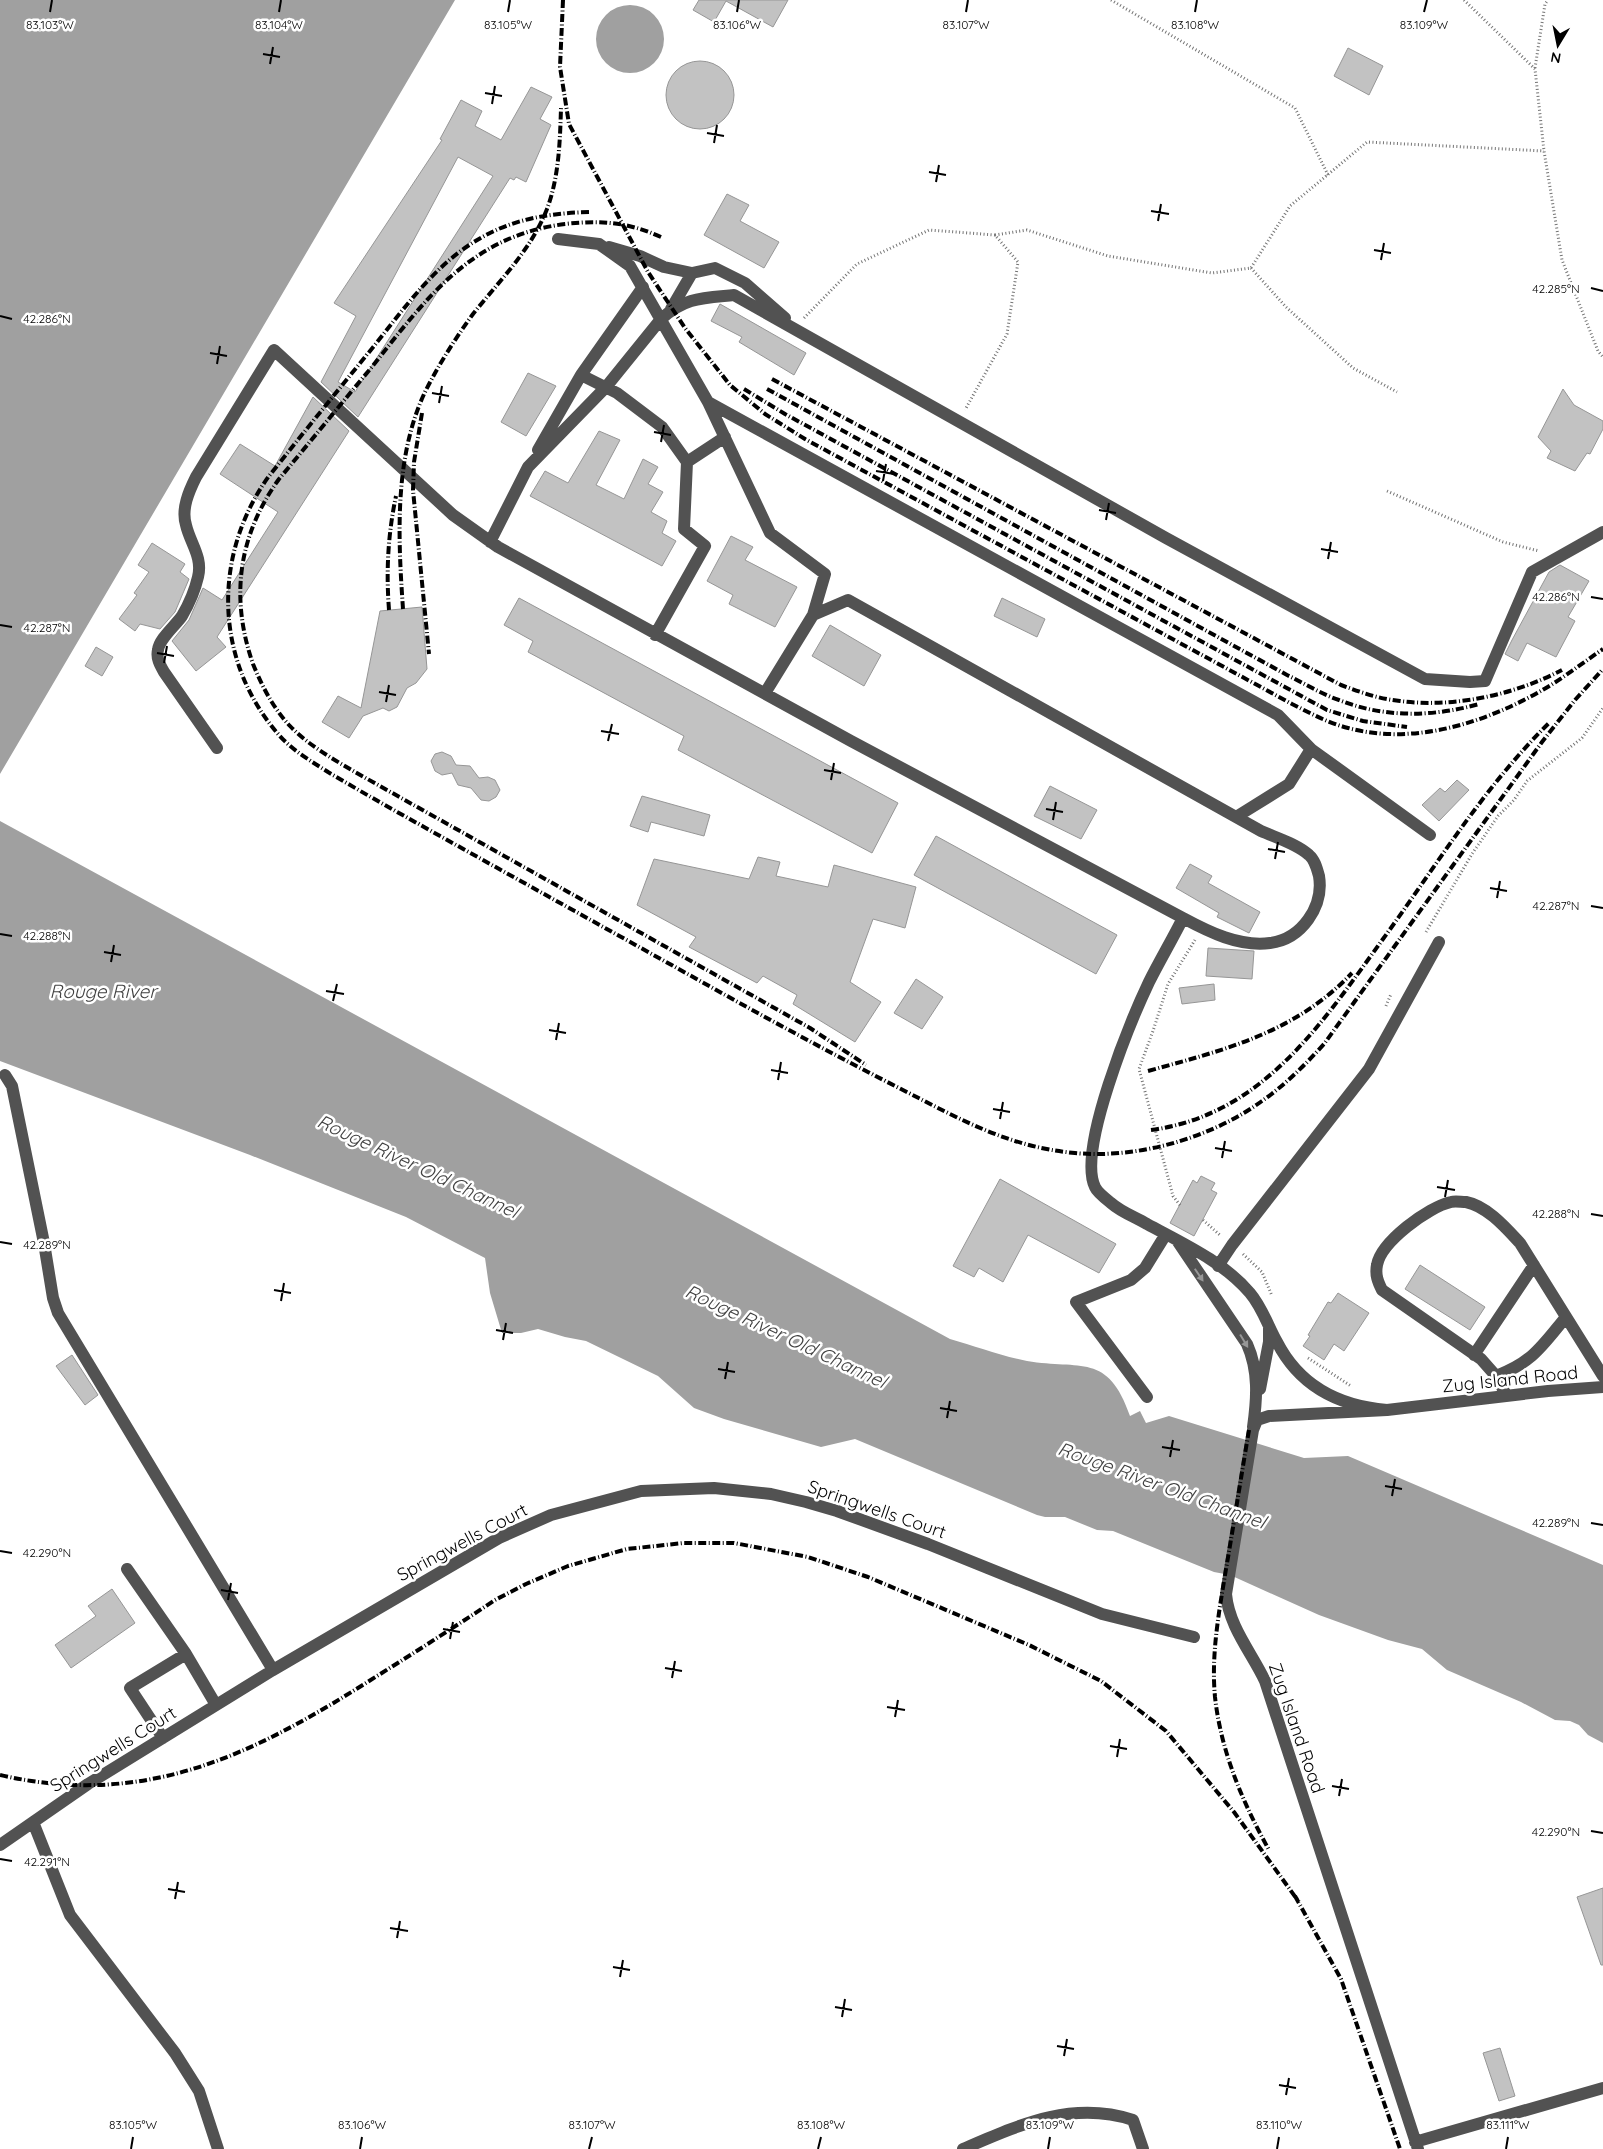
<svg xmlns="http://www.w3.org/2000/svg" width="1603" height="2149" viewBox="0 0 1603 2149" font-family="Quicksand,sans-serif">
<rect width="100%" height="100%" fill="#fff"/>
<path fill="#a0a0a0" d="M0,0H455L0,774Z
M596 39a34 34 0 1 1 68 0a34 34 0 1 1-68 0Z
M0,821L950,1339C975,1346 1001,1356 1027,1361C1081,1370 1108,1352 1130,1416L1140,1411L1146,1423L1169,1416L1304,1458L1348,1456L1603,1565V1743L1588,1735L1579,1725L1570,1721L1555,1720L1521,1702L1447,1670L1422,1649L1388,1640L1319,1615L1230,1575L1214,1572L1113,1531L1097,1530L1065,1517H1045L1037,1515L855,1439L821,1447L724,1419L694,1408L658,1376L586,1341L565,1337L538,1329L521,1333H502L490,1293L485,1258L406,1217L250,1155L0,1061Z"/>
<path fill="#c2c2c2" stroke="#969696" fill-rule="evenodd" d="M699,0H788L773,27L726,1L714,22L693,10Z
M1348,48L1383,66L1369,95L1334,76Z
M666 95a34 34 0 1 1 68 0a34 34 0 1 1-68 0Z
M531,87L552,97L540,119L551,125L526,182L516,177L514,180L510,178L358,417L321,382L356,316L334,303L442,140L440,139L461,100L482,111L475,126L501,140ZM458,157L493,176L355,392L338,382Z
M727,194L749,205L740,221L779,242L764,268L704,235Z
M720,304L806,353L794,375L739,342L742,337L711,321Z
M528,373L556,386L526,436L501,422Z
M1563,389L1574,405L1603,421V429L1590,454L1587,453L1575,471L1547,458L1551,451L1538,437Z
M313,397L349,431L217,637L226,647L196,671L172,641L189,620L203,588L222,600L278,512L220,474L240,444L275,466Z
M599,431L620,440L596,485L624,499L643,459L658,467L648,484L663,492L651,512L667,521L662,533L676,541L662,566L530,496L545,471L568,483Z
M731,536L753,547L745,560L797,587L775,627L729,604L733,595L707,581Z
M152,543L185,564L180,572L189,579L175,612L160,629L140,624L135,631L119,619L137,595L134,593L149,572L138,565Z
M1560,565L1589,581L1568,617L1575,621L1556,657L1527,643L1518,661L1505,654L1512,640L1549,572Z
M519,598L898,803L872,853L678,750L684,736L528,652L533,641L504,625Z
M1002,598L1045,619L1037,637L994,616Z
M422,607L427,669L416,683L407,688L397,707L389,711L383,708L363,716L349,738L322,722L338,696L361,708L380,611Z
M830,625L881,655L864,686L812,656Z
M96,647L113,657L102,676L85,666Z
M442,752L451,756L456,765L470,766L479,778L488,777L495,780L500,790L496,797L489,801L481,800L471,788L458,785L452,773L442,775L435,771L431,761L435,754Z
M1457,780L1469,790L1439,821L1422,805L1440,788L1445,792Z
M1050,786L1097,810L1081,839L1034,816Z
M642,796L710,815L704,836L651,822L648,832L630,826Z
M936,836L1117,935L1096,974L914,875Z
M758,857L780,862L776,876L828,887L834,865L916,887L905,928L873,919L850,982L881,1002L855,1042L793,1004L797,995L763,976L757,983L689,947L696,937L637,905L654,859L749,879Z
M1190,864L1212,876L1208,883L1260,912L1249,933L1217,917L1219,913L1176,888Z
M1208,948L1254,951L1252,979L1206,976Z
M916,979L943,997L922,1029L894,1013Z
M1214,984L1215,1000L1182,1004L1179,988Z
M1201,1176L1215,1183L1211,1190L1217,1193L1194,1236L1170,1223L1193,1180L1197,1183Z
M1000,1179L1116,1244L1099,1273L1028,1235L1003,1282L979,1268L974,1277L953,1266Z
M1420,1265L1485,1307L1470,1330L1405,1289Z
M1338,1293L1369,1313L1344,1351L1334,1344L1324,1360L1303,1346L1310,1336L1308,1335L1328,1302L1331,1303Z
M72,1355L98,1395L85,1405L56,1366Z
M112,1589L135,1623L71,1668L55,1645L96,1616L88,1606Z
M1603,1888V1965H1601L1577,1897Z
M1500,2048L1515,2096L1499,2101L1483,2053Z"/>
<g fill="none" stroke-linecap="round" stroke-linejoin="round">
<path stroke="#747474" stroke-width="3" stroke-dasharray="1 2.5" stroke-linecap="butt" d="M1111,0L1295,108L1328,175
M1464,0L1535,69L1544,151L1562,260L1598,351L1603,357
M1535,68L1545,4L1548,0
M995,235L1027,230L1108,256L1212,273L1251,268L1290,206L1367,142L1544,151
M1251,268L1286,307L1353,368L1397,392
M804,318L857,264L929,230L995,235L1018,262L1007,334L965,410
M1387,491L1503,542L1539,551
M1426,932L1472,854L1498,816L1514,800L1527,781L1582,738L1603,708
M1386,1006L1391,994
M1180,1205L1173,1196L1139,1069L1153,1031L1168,984L1195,940
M1203,1220L1221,1236
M1243,1254L1262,1272L1272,1296
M1308,1358L1351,1386"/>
<path stroke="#525252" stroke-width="12" d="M558,239L599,244L630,266L708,402L770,533L825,574L813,615
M609,247L640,256L664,267L692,273
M643,287L581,375L617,393L662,427L687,462
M671,309L692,273L715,268L745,283L785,318
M708,402L1278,715L1311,749L1289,784L1236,817
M538,450L581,375
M490,542L528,467L606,387L661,319C685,297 703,298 734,295L1166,538L1425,679L1470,682L1485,681L1532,572L1603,532
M655,635L705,546L684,529L687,462L725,437
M765,693L813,615L848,600L1261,831C1277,838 1297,844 1309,855C1315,860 1317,869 1319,876C1324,906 1302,939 1270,943C1239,947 1209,932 1183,918
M217,748L164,672C160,665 156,658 158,650C159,639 175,626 182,616C189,604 195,590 198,577C203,557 190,543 186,525C181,509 189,491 196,477L274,350L453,515L498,547L851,741L1183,918C1172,940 1160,960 1149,982C1131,1020 1077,1150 1095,1187C1097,1192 1106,1199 1111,1203C1121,1212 1135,1217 1147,1224C1182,1243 1224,1262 1250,1293C1262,1307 1268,1326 1277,1342C1300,1387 1339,1406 1387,1410
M1311,749L1430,835
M5,1075L12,1086L44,1243L53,1298L58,1313L273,1670
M1178,1242L1247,1344C1259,1371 1257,1399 1253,1427
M1218,1266L1232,1245L1369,1069L1439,942
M1474,1355L1534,1265
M1496,1376C1533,1362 1542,1346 1566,1317
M1260,1389L1269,1342V1328
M1506,1395L1496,1376L1481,1359L1382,1290C1378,1282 1375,1275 1377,1265C1381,1242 1428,1207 1451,1202C1455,1201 1461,1202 1466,1202C1487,1206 1506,1228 1520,1243L1603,1376
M1147,1397L1076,1302L1131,1280L1145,1268L1166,1234
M127,1569L186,1654
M163,1738L130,1688L186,1654L216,1705
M33,1822L70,1915L175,2053L199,2091L218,2149
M0,1845L88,1784L273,1670L499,1538L551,1515L641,1491L714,1488L771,1494L806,1502L837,1511L928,1544L1102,1614L1194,1637
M1415,2142L1603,2088
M963,2149C1019,2125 1072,2100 1133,2120L1143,2149
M1418,2149L1265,1681C1252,1653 1229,1627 1226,1594L1253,1430L1257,1420L1269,1416L1387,1410L1548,1391L1603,1387"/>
<path stroke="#000" stroke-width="4" stroke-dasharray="8 2.5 1 2.5" stroke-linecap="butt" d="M563,0L560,67L569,124L648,272L685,328L730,385L765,414L805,439L1292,704C1310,713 1328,723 1348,728C1415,746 1488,722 1546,688C1566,676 1584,662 1603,649
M589,212C553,213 518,218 486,235C438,260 407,305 374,346C339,389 304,432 269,476C212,555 214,661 279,735C293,751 311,761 328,772C373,799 419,824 465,850C544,894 623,938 702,982C768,1019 834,1055 901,1089C960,1119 1008,1147 1075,1153C1138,1159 1211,1138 1262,1101C1285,1085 1305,1065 1324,1044L1542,742L1575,700L1603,669
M661,237C627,222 602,220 565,224C470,236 426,299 371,368C340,405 310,442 279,479C238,536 230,598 253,664C262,686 273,708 290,726C308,745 333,759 355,772L810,1028L866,1065
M772,379L1341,685C1360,692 1379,699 1400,701C1454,708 1514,695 1562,670
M744,389L785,414L1327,710L1363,721L1407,727
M767,389L1287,675C1304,683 1321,694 1339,700C1384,718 1433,717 1479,704
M422,413L414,462L413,490L429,654
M403,609C398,537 394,458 425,392C439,364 455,339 473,314C500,280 531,250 547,209C559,177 560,141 561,108
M389,610C386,571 388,534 396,496
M1148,1071C1224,1050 1295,1033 1352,973
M1151,1130C1263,1115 1322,1023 1383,939C1436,866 1484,787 1549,723
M1249,1430C1241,1477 1234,1523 1226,1569C1219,1612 1211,1654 1215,1697C1221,1752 1243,1803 1269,1850
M0,1775C148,1809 256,1753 377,1676C417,1651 456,1626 495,1600L526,1584L568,1566L627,1549L684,1543H734L808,1557L868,1577L1029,1645L1101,1681L1166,1731L1234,1812L1299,1902
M1295,1896L1341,1979L1400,2149"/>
</g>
<defs><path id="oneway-solid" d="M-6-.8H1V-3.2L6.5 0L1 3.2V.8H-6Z" transform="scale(1.25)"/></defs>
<g fill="#979797">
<use href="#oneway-solid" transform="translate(1199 1275) rotate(56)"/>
<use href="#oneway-solid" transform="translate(1244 1341) rotate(59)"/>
</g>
<path fill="none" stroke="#000" stroke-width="2" d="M50,12L52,0M279,12L281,0M508,12L510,0M737,12L739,0M966,12L968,0M1195,12L1197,0M1424,12L1427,0M263,54L280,57M270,64L273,47M485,93L502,96M492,104L495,86M707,133L724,136M714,143L717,125M929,172L946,175M936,182L939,165M1151,211L1169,214M1158,221L1161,204M1374,250L1391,253M1381,260L1384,243M1591,288L1603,291M0,316L12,319M210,353L227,356M217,364L220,346M432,393L449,396M439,403L442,386M654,432L671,435M661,442L664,425M876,471L894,474M883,481L886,464M1099,510L1116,513M1106,520L1109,503M1321,549L1338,552M1328,559L1331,542M1591,597L1603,599M0,625L12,627M157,653L174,656M164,663L167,646M379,692L396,695M386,702L389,685M601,731L619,734M608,741L612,724M824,770L841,773M831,780L834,763M1046,809L1063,812M1053,820L1056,802M1268,849L1285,852M1275,859L1278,842M1490,888L1507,891M1497,898L1500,881M1591,906L1603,908M0,934L12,936M104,952L121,955M111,962L114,945M326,991L344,994M333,1001L337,984M549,1030L566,1033M556,1040L559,1023M771,1070L788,1073M778,1080L781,1062M993,1109L1010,1112M1000,1119L1003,1102M1215,1148L1232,1151M1222,1158L1225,1141M1437,1187L1455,1190M1445,1197L1448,1180M1591,1214L1603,1216M0,1242L12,1244M274,1290L291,1293M281,1301L284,1283M496,1330L513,1333M503,1340L506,1323M718,1369L735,1372M725,1379L728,1362M940,1408L957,1411M947,1418L950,1401M1162,1447L1180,1450M1170,1457L1173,1440M1385,1486L1402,1489M1392,1496L1395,1479M1591,1523L1603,1525M0,1551L12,1553M221,1590L238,1593M228,1600L231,1583M443,1629L460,1632M450,1639L453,1622M665,1668L682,1671M672,1678L675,1661M887,1707L905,1710M895,1717L898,1700M1110,1746L1127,1749M1117,1757L1120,1739M1332,1786L1349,1789M1339,1796L1342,1779M1591,1831L1603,1833M0,1859L12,1861M168,1889L185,1892M175,1899L178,1882M390,1928L408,1931M397,1938L400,1921M613,1967L630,1970M620,1977L623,1960M835,2007L852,2010M842,2017L845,1999M1057,2046L1074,2049M1064,2056L1067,2039M1279,2085L1296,2088M1286,2095L1289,2078M131,2149L133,2137M360,2149L362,2137M589,2149L592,2137M818,2149L821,2137M1048,2149L1050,2137M1277,2149L1279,2137M1506,2149L1508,2137"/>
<g text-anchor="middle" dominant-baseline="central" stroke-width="5" stroke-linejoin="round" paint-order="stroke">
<g font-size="18" fill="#000" stroke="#fff">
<text transform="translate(1510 1379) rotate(-6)">Zug Island Road</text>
<text transform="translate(877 1509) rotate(19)">Springwells Court</text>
<text transform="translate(462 1542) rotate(-28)">Springwells Court</text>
<text transform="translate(1297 1728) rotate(71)">Zug Island Road</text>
<text transform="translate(113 1749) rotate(-32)">Springwells Court</text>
</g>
<g font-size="19" font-style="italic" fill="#414141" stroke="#fff">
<text x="103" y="991">Rouge River</text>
<text transform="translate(418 1166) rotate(25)">Rouge River Old Channel</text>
<text transform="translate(786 1336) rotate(25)">Rouge River Old Channel</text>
<text transform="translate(1162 1485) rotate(20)">Rouge River Old Channel</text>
</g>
</g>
<g font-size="12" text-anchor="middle" fill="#000" stroke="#fff" stroke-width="5" stroke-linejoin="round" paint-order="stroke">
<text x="50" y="29">83.103°W</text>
<text x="279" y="29">83.104°W</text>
<text x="508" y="29">83.105°W</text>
<text x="737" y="29">83.106°W</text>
<text x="966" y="29">83.107°W</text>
<text x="1195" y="29">83.108°W</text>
<text x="1424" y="29">83.109°W</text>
<text x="1556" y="293">42.285°N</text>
<text x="47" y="323">42.286°N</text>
<text x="1556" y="601">42.286°N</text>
<text x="47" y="632">42.287°N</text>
<text x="1556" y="910">42.287°N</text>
<text x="47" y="940">42.288°N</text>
<text x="1556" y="1218">42.288°N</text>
<text x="47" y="1249">42.289°N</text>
<text x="1556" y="1527">42.289°N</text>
<text x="47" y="1557">42.290°N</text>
<text x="1556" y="1836">42.290°N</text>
<text x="47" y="1866">42.291°N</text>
<text x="133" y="2129">83.105°W</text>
<text x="362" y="2129">83.106°W</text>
<text x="592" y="2129">83.107°W</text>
<text x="821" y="2129">83.108°W</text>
<text x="1050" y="2129">83.109°W</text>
<text x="1279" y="2129">83.110°W</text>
<text x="1508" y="2129">83.111°W</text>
</g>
<g transform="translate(1558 45) rotate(190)" stroke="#ffffff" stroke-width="4" paint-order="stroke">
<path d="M0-4L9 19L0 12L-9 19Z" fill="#000000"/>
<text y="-8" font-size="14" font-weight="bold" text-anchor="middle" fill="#000000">N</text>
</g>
</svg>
